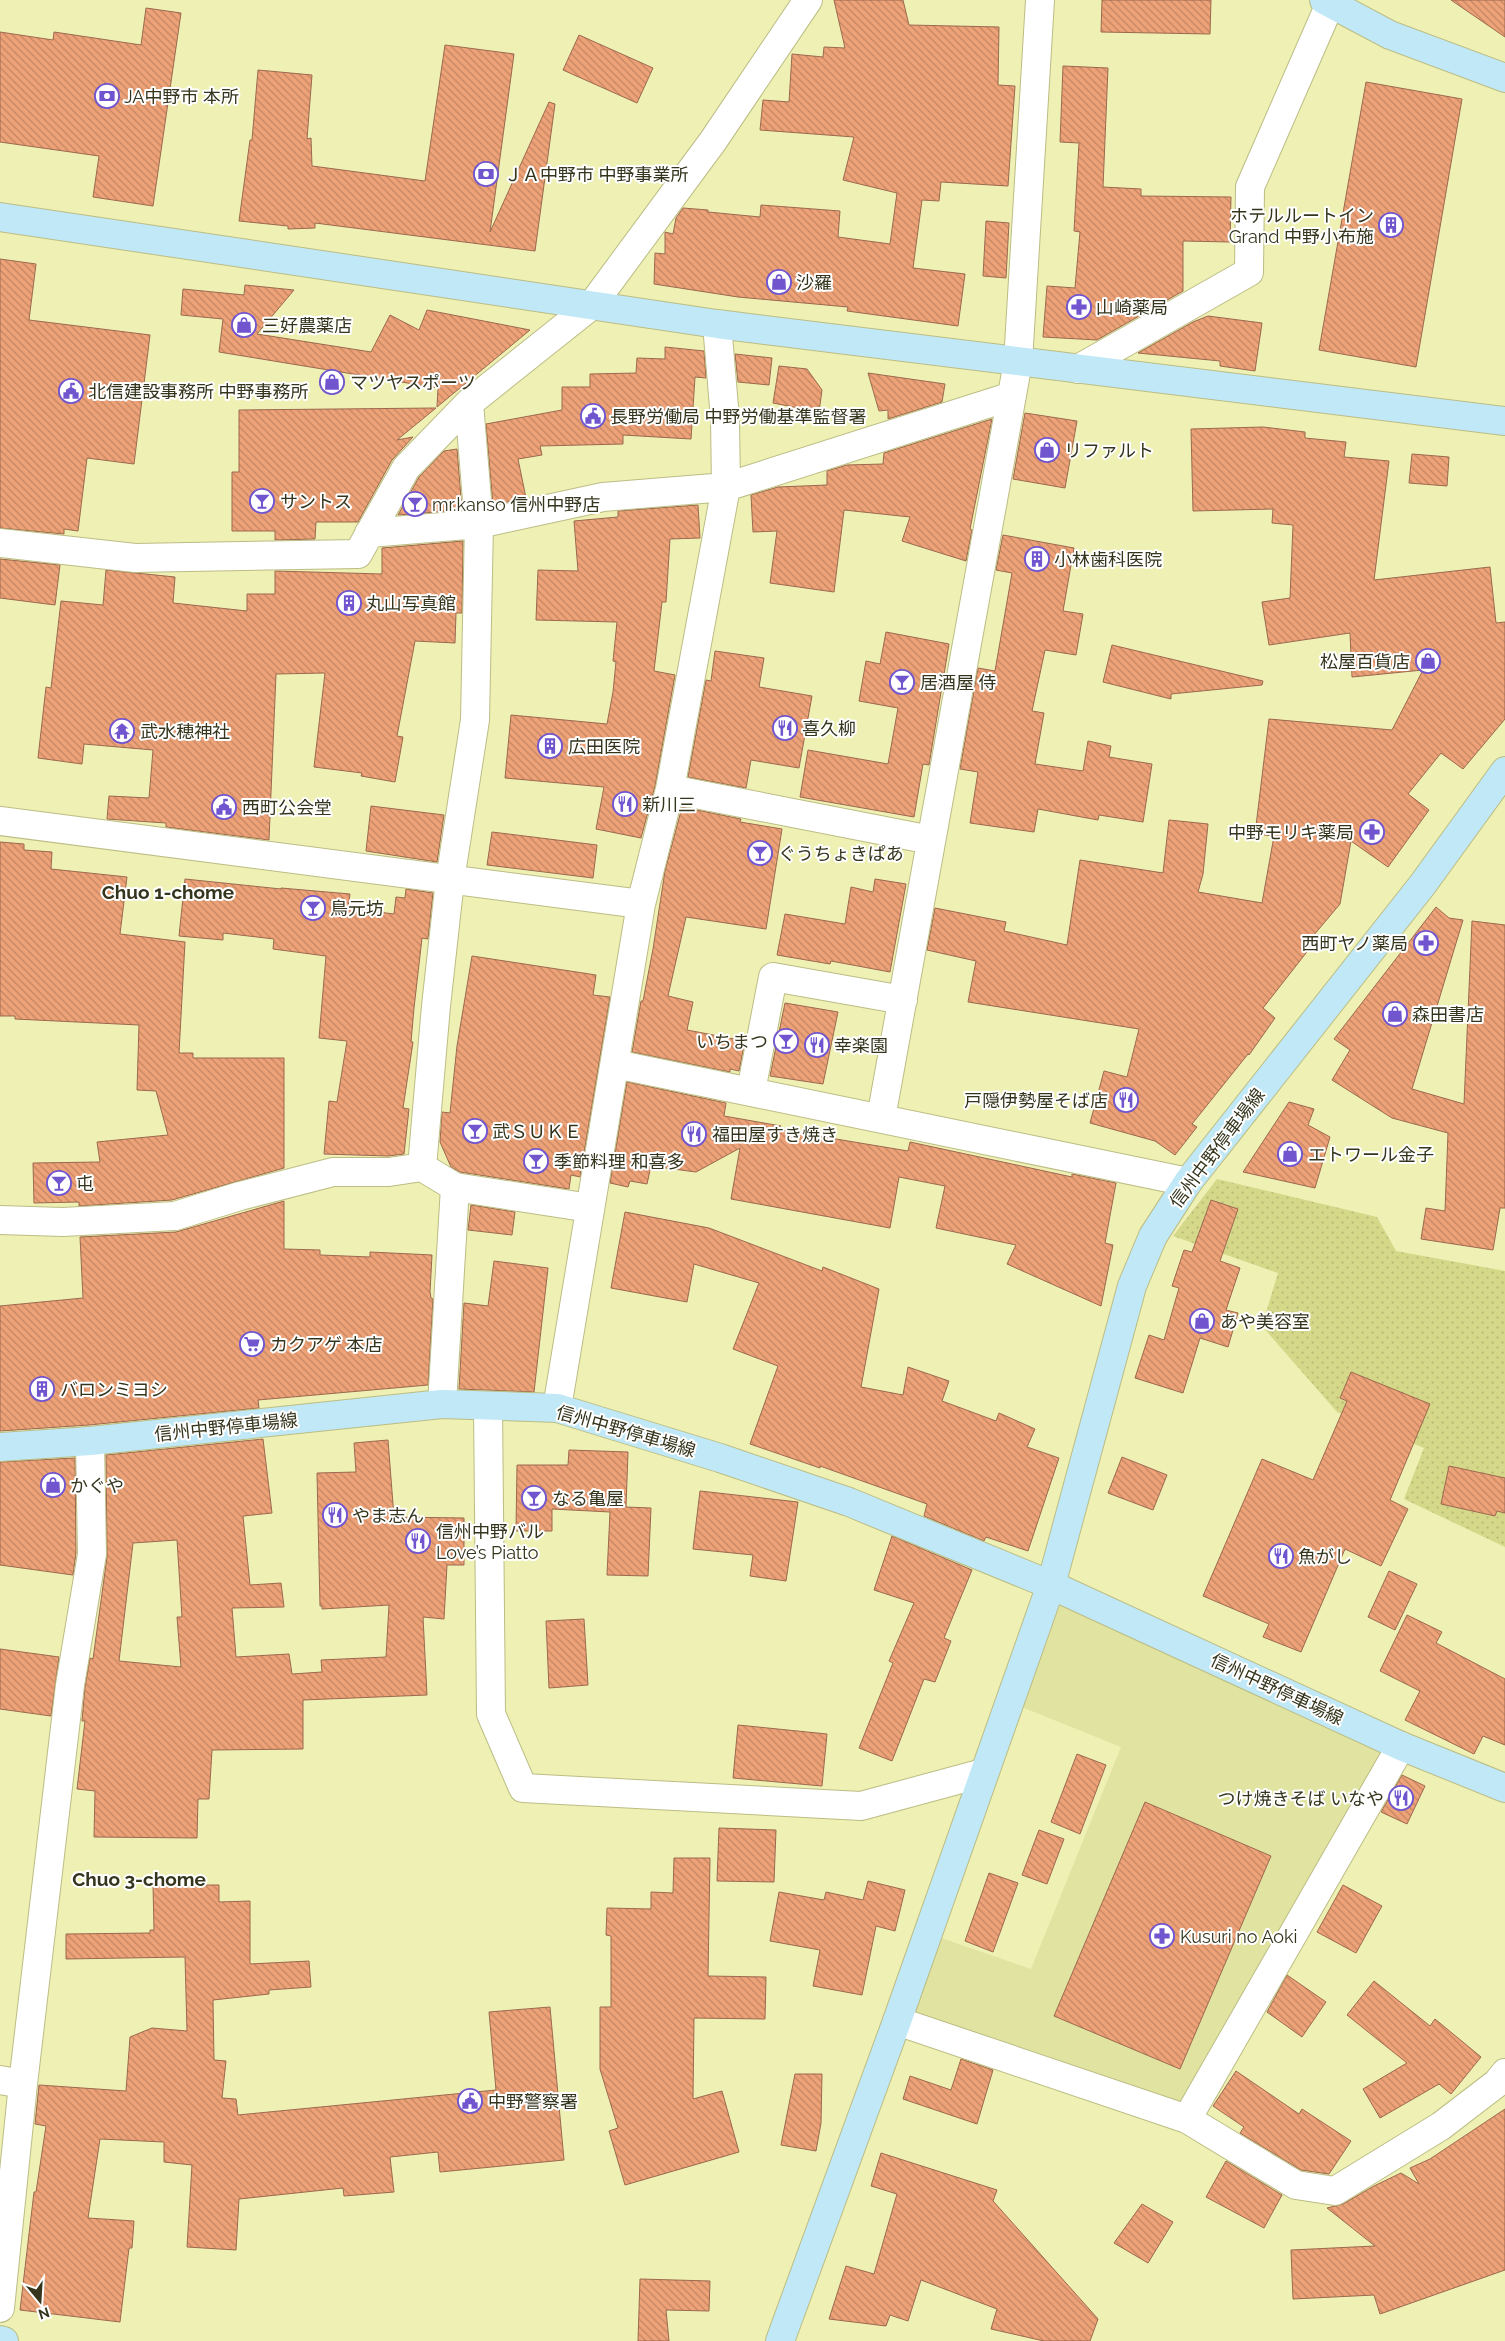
<svg xmlns="http://www.w3.org/2000/svg" width="1505" height="2341" viewBox="0 0 1505 2341" font-family="Raleway,'Noto Sans JP',sans-serif">
<defs>
<pattern id="green-dots" width="8" height="8" patternUnits="userSpaceOnUse" patternTransform="scale(1.25)"><rect width="8" height="8" fill="#d5d789"/><path d="M2 2h.1M6 6h.1" fill="none" stroke="#b7b976" stroke-width="1.8" stroke-linecap="round"/></pattern>
<pattern id="building-back-hatch" width="6" height="6" patternUnits="userSpaceOnUse" patternTransform="scale(1.25)"><rect width="6" height="6" fill="#eea278"/><path d="M-1 5l2 2M0 0l6 6M5-1l2 2" fill="none" stroke="#c28562"/></pattern>
</defs>
<rect width="100%" height="100%" fill="#eef0b4"/>
<path fill="#e1e3a1" d="M1051,1585L1401,1746L1187,2119L897,2021L927,1933L1031,1969L1121,1747L1009,1702Z"/>
<path fill="url(#green-dots)" d="M1217,1179L1377,1217L1396,1251L1505,1271V1547L1404,1499L1424,1448L1337,1412L1262,1326L1278,1273L1173,1236Z"/>
<path fill="url(#building-back-hatch)" stroke="#9c694e" fill-rule="evenodd" d="M834,0H903L909,25L999,27L998,85L1015,86L1008,186L941,182L939,201L922,200L913,268L965,274L958,326L847,311L848,307L738,297L654,284L655,253L665,254V232L673,234L676,218L683,208L708,210V212L760,217L761,205L840,211L838,237L890,244L897,193L843,180L854,137L760,130L763,100L789,102L792,54L823,57L824,47L845,48Z
M1102,0H1211L1210,34L1101,32Z
M1451,0H1505V37Z
M146,8L181,13L153,206L93,197L99,156L0,142V32L53,40L54,32L141,45Z
M579,35L653,68L637,103L563,70Z
M445,45L514,54L490,232L549,102L555,104L535,251L315,223V228L288,229V226L239,221L250,140H252L258,70L312,75L307,139L311,138L312,166L425,181Z
M1063,66L1108,68L1103,187L1141,189V196L1231,197L1230,242L1183,241V291L1097,340L1043,337L1047,286L1075,288L1080,232L1074,231L1079,143L1060,142Z
M1366,82L1462,99L1416,367L1319,350Z
M986,221L1009,223L1006,278L983,276Z
M0,259L36,264L29,320L150,335L134,464L87,458L78,531L64,529V534L0,528Z
M245,285L294,290L257,334L371,352L390,315L419,330L427,310L530,330L437,407L438,388L219,352L223,319L181,315L183,289L244,295Z
M1208,316L1262,323L1255,371L1220,366V361L1138,353L1193,322Z
M665,347L704,351L706,378L695,377L691,439L623,435V444L540,446L542,455L518,459L526,498L493,505L486,424L562,410V387H590V374L636,373L637,358L665,359Z
M735,354L772,358L769,385L738,382Z
M779,366L807,369L822,390L819,412L773,403Z
M868,373L945,384L942,402L888,419V410L879,411Z
M436,408L397,440L413,437L392,460L358,522H316L315,539L275,540V531H232V472H239V410Z
M1025,413L1077,421L1065,488L1013,479Z
M992,419L970,529L972,530L966,561L902,541L910,517L844,510L834,592L770,583L777,531L753,532L751,495L778,487L827,485V471L847,465L883,464L884,453Z
M1263,427L1305,432V438L1346,442L1344,457L1389,461L1374,580L1490,567L1496,623L1505,622V719L1463,769L1441,753L1408,794L1429,810L1388,867L1351,841L1340,904L1313,936L1317,939L1263,1008L1275,1018L1249,1055L1248,1054L1192,1124L1197,1127L1175,1155L1155,1141L1090,1123L1104,1071L1127,1077L1139,1029L968,1002L976,961L927,950L935,908L1006,922L1004,931L1067,945L1080,860L1163,873L1169,820L1208,824L1203,874L1198,892L1262,903L1274,836L1255,834L1269,719L1392,730L1423,670L1352,677L1350,633L1269,645L1262,602L1290,598L1293,525L1272,523L1273,509L1193,511L1191,429Z
M457,449L462,510L398,515L419,477L444,451Z
M1412,454L1449,457L1447,486L1409,483Z
M698,505L700,538L670,539L666,602H662L654,671L675,675L655,786L641,838L596,829L604,787L505,778L511,715L607,724L613,692L616,662L613,661L617,622L536,620L538,570L578,571L574,521L618,517V511Z
M1003,535L1074,548L1063,611L1083,614L1076,655L1045,650L1032,711L1044,713L1035,764L1083,771L1088,741L1111,746L1109,757L1152,764L1143,822L1099,815L1098,820L1038,809L1034,832L970,823L978,772L960,769L978,668L995,671L1012,573L996,570Z
M463,541L462,613H456L455,643L415,641L397,736L403,737L395,782L361,776L362,773L314,767L325,673L276,674L269,840L166,827V823L107,819L109,796L149,798L153,750L84,744L82,764L38,758L46,687L51,688L61,601L103,605L106,570L175,577L173,603L247,611V594H275V571L382,574V548Z
M0,559L60,565L55,605L0,598Z
M886,632L949,644L929,765L923,764L914,817L800,797L808,750L888,764L898,708L859,701L866,661L880,664Z
M1112,645L1263,681L1262,685L1171,694V699L1103,682Z
M715,651L764,658L759,687L812,696L799,768L751,760L746,788L688,777L706,680L711,681Z
M371,806L444,815L437,862L366,851Z
M682,807L741,819L740,822L782,829L766,929L686,917L668,996L693,1002L687,1030L745,1041L739,1071L730,1069V1072L632,1052L641,1001H643L653,949L665,871Z
M492,832L597,845L593,878L487,865Z
M0,842L24,844V850L52,852L51,869L127,877L120,934L185,942L179,1053H193V1058H284V1168L172,1200L79,1206V1202L34,1203L33,1163L100,1162L97,1142L168,1135L156,1091L137,1090L139,1025L15,1019V1016H0Z
M185,879L281,889V888L350,894L348,908L394,914L396,897L405,898L406,889L433,893L428,939L422,938L414,1008L411,1042H413L403,1108L409,1109L404,1154L388,1156L324,1154L329,1101L337,1102L347,1041L319,1038L326,956L273,949L274,939L223,933V940L179,936Z
M875,879L906,884L890,972L831,961L830,964L777,955L785,914L845,924L851,887L873,892Z
M1436,907L1449,918L1463,920L1412,1089L1464,1104L1472,921L1505,925V1208H1500L1493,1250L1421,1239L1426,1208L1445,1211L1448,1133L1392,1118L1332,1080L1350,1050L1334,1039Z
M472,956L596,975L593,995L610,997L580,1177L571,1175L569,1189L460,1172L451,1167L440,1142L442,1112L450,1113L457,1046Z
M785,1003L838,1012L823,1084L770,1076Z
M627,1082L726,1103L724,1116L781,1126L776,1129L908,1151L910,1142L1072,1177V1174L1116,1183L1105,1243L1113,1245L1101,1306L1007,1264L1016,1245L936,1228L945,1186L899,1177L890,1228L731,1199L740,1148L696,1172L651,1166L647,1184L630,1181L628,1187L610,1183Z
M1289,1102L1314,1109L1308,1125L1330,1137L1315,1188L1243,1172Z
M1211,1200L1238,1209L1220,1261L1240,1268L1226,1310L1238,1313L1228,1347L1200,1338L1183,1393L1135,1378L1149,1335L1164,1340L1179,1288L1172,1286L1184,1250L1192,1252Z
M284,1201V1249L320,1250V1255L370,1257V1252L432,1255L430,1292L431,1298L433,1299L428,1385L258,1400L259,1408L89,1425L0,1431V1306L83,1298L80,1237L176,1232Z
M471,1205L515,1212L512,1235L468,1230Z
M625,1212L709,1228L822,1271L823,1267L879,1289L861,1387L903,1395L908,1367L949,1381L942,1401L996,1421L999,1413L1035,1429L1027,1447L1059,1458L1028,1551L986,1537L984,1541L924,1516L927,1504L820,1466V1468L750,1444L778,1366L733,1349L759,1283L694,1264L687,1302L611,1288Z
M494,1261L548,1268L534,1392L459,1389L464,1303L488,1306Z
M1351,1372L1430,1404L1390,1500L1408,1509L1381,1566L1345,1549L1301,1652L1263,1637L1269,1624L1203,1596L1262,1459L1313,1480L1347,1401L1340,1398Z
M263,1439L272,1513L243,1516L250,1585L281,1583L284,1607L232,1608L236,1657L289,1654L292,1674L322,1672L321,1660L386,1657L389,1605L322,1609V1606H320L317,1473L356,1472L354,1443L388,1440L394,1517L464,1518V1565H447L444,1619L423,1617L427,1695L303,1700V1749L212,1750L209,1799H198L197,1838L94,1837L95,1791L77,1789L85,1721H82L85,1687L90,1658L93,1659L107,1557L106,1455ZM177,1540L182,1617H177L181,1667L119,1661L133,1543Z
M569,1450L628,1452L626,1507L651,1508L648,1576L607,1575L610,1512L552,1509V1531H516L517,1465H568Z
M1122,1457L1167,1475L1153,1510L1108,1493Z
M75,1458L76,1553L73,1575L0,1565V1462Z
M1449,1466L1505,1478V1513L1497,1511L1495,1516L1441,1504Z
M700,1491L798,1502L786,1581L750,1576L753,1555L693,1549Z
M892,1536L972,1570L944,1638L951,1641L935,1682L924,1679L892,1761L859,1748L893,1663L889,1661L914,1603L874,1590Z
M1389,1571L1417,1584L1395,1630L1368,1617Z
M1407,1615L1442,1632L1436,1643L1505,1679V1745L1483,1736L1474,1754L1405,1720L1420,1691L1380,1671Z
M584,1619L588,1685L549,1688L546,1621Z
M0,1649L59,1657L51,1716L0,1709Z
M738,1725L827,1734L822,1786L733,1778Z
M1077,1754L1106,1765L1080,1834L1051,1822Z
M1402,1775L1425,1786L1407,1824L1381,1812Z
M1145,1802L1271,1856L1180,2069L1054,2016Z
M719,1828L776,1830L774,1882L717,1881Z
M1039,1830L1064,1839L1047,1884L1022,1875Z
M674,1858H710L708,1976L766,1977L765,2019L694,2018L693,2099L722,2091L739,2152L625,2185L609,2131L618,2128L600,2069V2007H611V1936L606,1935L607,1908L651,1909V1892L673,1893Z
M989,1873L1018,1883L993,1952L965,1941Z
M868,1881L905,1890L895,1931L876,1926L862,1995L813,1986L820,1950L770,1941L779,1892L824,1900L826,1892L863,1900Z
M153,1885H219V1902L250,1901V1964L309,1961L311,1987L269,1990V1994L213,2000L214,2060L226,2061L222,2098L236,2099L238,2115L496,2090L489,2012L550,2007L564,2160L440,2172L438,2152L390,2157L394,2192L344,2196L343,2188L239,2199L236,2250L187,2247L192,2165L164,2162V2142L100,2139L88,2218L134,2221L132,2248H129L120,2322L20,2310L34,2192H36L46,2126L35,2124L39,2085L126,2091L130,2037L152,2028L187,2031L185,1957L66,1959V1934L150,1933V1930H154Z
M1343,1885L1382,1906L1356,1953L1317,1932Z
M1287,1975L1326,2002L1302,2037L1267,2012Z
M1374,1981L1430,2026L1435,2019L1481,2057L1451,2094L1439,2084L1380,2118L1363,2089L1407,2063L1347,2015Z
M961,2059L993,2070L977,2124L903,2099L910,2076L951,2090Z
M1236,2071L1299,2114L1302,2109L1351,2141L1329,2174L1301,2170L1240,2133L1244,2127L1213,2106Z
M795,2074H822L821,2123L816,2151L781,2145Z
M1505,2109V2270L1380,2314L1374,2295L1293,2299L1291,2250L1375,2246L1327,2208L1343,2204L1374,2186L1401,2173L1419,2184L1410,2168L1430,2159Z
M881,2153L997,2190L993,2201L1098,2319L1090,2341H1044L991,2329L997,2309L921,2280L908,2321L890,2315L886,2326L829,2319L846,2266L874,2274L897,2194L871,2186Z
M1226,2161L1282,2195L1264,2228L1206,2197Z
M1142,2204L1173,2222L1148,2263L1114,2243Z
M640,2279L710,2281L709,2311L666,2310L669,2341H638Z"/>
<g fill="none" stroke-linecap="round" stroke-linejoin="round">
<defs>
<path id="street" d="M1078,369L1249,272L1250,187L1330,4
M369,533L479,524L603,497L726,487L1012,396
M0,543L135,558L358,554L406,468L469,403L592,305L713,141L808,0
M670,789L931,840
M0,821L641,904
M615,1064L1188,1182
M751,1091L773,977L903,1000
M881,1118L1018,362L1040,0
M455,1187L590,1208
M0,1220L63,1222L175,1216L240,1196L333,1172H389L422,1167
M442,1404L455,1187L422,1167L436,1006L450,880L475,720L479,524L469,403
M488,1407L491,1714L523,1788L861,1806L983,1773
M557,1408L641,904L670,789L726,487L725,419L717,324
M897,2021L1187,2119L1296,2185L1335,2191L1441,2126L1497,2083L1505,2073
M0,2080L23,2084
M1187,2119L1401,1746
M0,2308L23,2084L70,1685L92,1554L90,1441"/>
<path id="secondary" d="M1324,0L1390,35L1505,78
M0,217L717,324L1505,421
M0,1447L90,1441L442,1404L557,1408L720,1458L849,1502L1051,1585L1401,1746L1505,1788
M0,2340L4,2341
M780,2341L897,2021L1051,1585L1132,1286L1153,1236L1188,1182L1423,884L1505,771"/>
</defs>
<use href="#street" stroke="#bcbd84" stroke-width="30"/>
<use href="#secondary" stroke="#bcbd84" stroke-width="30"/>
<use href="#street" stroke="#fff" stroke-width="28"/>
<use href="#secondary" stroke="#c0e8f7" stroke-width="28"/>
</g>
<defs>
<symbol id="bank-ring" viewBox="-11 -11 22 22"><circle r="9.5" fill="#fff" stroke="#7055cf" stroke-width="1.5"/><path d="M-6-4H6V4H-6ZM0-2.3a2.3 2.3 0 1 0 0 4.6a2.3 2.3 0 1 0 0-4.6Z" fill="#7055cf"/></symbol>
<symbol id="building-ring" viewBox="-11 -11 22 22"><circle r="9.5" fill="#fff" stroke="#7055cf" stroke-width="1.5"/><path d="M-4-6H4V6H1V3H-1V6H-4ZM-2.5-4.3h1.7v1.8h-1.7ZM.8-4.3h1.7v1.8H.8ZM-2.5-1h1.7V.8h-1.7ZM.8-1h1.7V.8H.8Z" fill="#7055cf"/></symbol>
<symbol id="shop-ring" viewBox="-11 -11 22 22"><circle r="9.5" fill="#fff" stroke="#7055cf" stroke-width="1.5"/><path d="M-5-2.5h2.3a2.7 3.5 0 0 1 5.4 0H5L5.5 6h-11ZM-1.5-2.5h3a1.5 2.3 0 0 0-3 0Z" fill="#7055cf"/></symbol>
<symbol id="pharmacy-ring" viewBox="-11 -11 22 22"><circle r="9.5" fill="#fff" stroke="#7055cf" stroke-width="1.5"/><path d="M-2-6h4v4h4v4h-4v4h-4v-4h-4v-4h4Z" fill="#7055cf"/></symbol>
<symbol id="civic-ring" viewBox="-11 -11 22 22"><circle r="9.5" fill="#fff" stroke="#7055cf" stroke-width="1.5"/><path d="M-.6-6.5H3V-4.5H.6V-3L4-1V1h2V6H-6V1h2V-1L-.6-3ZM-1.2 2.5V6h2.4V2.5Z" fill="#7055cf"/></symbol>
<symbol id="bar-ring" viewBox="-11 -11 22 22"><circle r="9.5" fill="#fff" stroke="#7055cf" stroke-width="1.5"/><path d="M-6-5H6L.8 .8V4.5H3.5V6h-7V4.5H-.8V.8Z" fill="#7055cf"/></symbol>
<symbol id="restaurant-ring" viewBox="-11 -11 22 22"><circle r="9.5" fill="#fff" stroke="#7055cf" stroke-width="1.5"/><path d="M-5-6h1v4h1v-4h1v4h1v-4h1v5L-1.5 .5V6h-2V.5L-5-1ZM5-6V6H3V1.5H1.5Q1.5-4 5-6Z" fill="#7055cf"/></symbol>
<symbol id="temple-ring" viewBox="-11 -11 22 22"><circle r="9.5" fill="#fff" stroke="#7055cf" stroke-width="1.5"/><path d="M0-6L5-2H3V0L6.5 2.5H4V6H1.5V3h-3V6H-4V2.5H-6.5L-3 0V-2H-5Z" fill="#7055cf"/></symbol>
<symbol id="supermarket-ring" viewBox="-11 -11 22 22"><circle r="9.5" fill="#fff" stroke="#7055cf" stroke-width="1.5"/><path d="M-6-5.5h2.5l.6 2H6L4.5 2H-2.5L-4.4-4H-6ZM-1.5 3.2a1.3 1.3 0 1 0 .1 0ZM3 3.2a1.3 1.3 0 1 0 .1 0Z" fill="#7055cf"/></symbol>
</defs>
<g fill-rule="evenodd">
<use href="#bank-ring" x="93" y="82" width="28" height="28"/>
<use href="#bank-ring" x="472" y="160" width="28" height="28"/>
<use href="#building-ring" x="1377" y="211" width="28" height="28"/>
<use href="#shop-ring" x="765" y="268" width="28" height="28"/>
<use href="#pharmacy-ring" x="1065" y="293" width="28" height="28"/>
<use href="#shop-ring" x="230" y="311" width="28" height="28"/>
<use href="#shop-ring" x="318" y="368" width="28" height="28"/>
<use href="#civic-ring" x="57" y="377" width="28" height="28"/>
<use href="#civic-ring" x="579" y="402" width="28" height="28"/>
<use href="#shop-ring" x="1033" y="436" width="28" height="28"/>
<use href="#bar-ring" x="248" y="487" width="28" height="28"/>
<use href="#bar-ring" x="401" y="490" width="28" height="28"/>
<use href="#building-ring" x="1023" y="545" width="28" height="28"/>
<use href="#building-ring" x="335" y="589" width="28" height="28"/>
<use href="#shop-ring" x="1414" y="647" width="28" height="28"/>
<use href="#bar-ring" x="888" y="668" width="28" height="28"/>
<use href="#restaurant-ring" x="771" y="714" width="28" height="28"/>
<use href="#temple-ring" x="108" y="717" width="28" height="28"/>
<use href="#building-ring" x="536" y="732" width="28" height="28"/>
<use href="#restaurant-ring" x="611" y="790" width="28" height="28"/>
<use href="#civic-ring" x="210" y="793" width="28" height="28"/>
<use href="#pharmacy-ring" x="1358" y="818" width="28" height="28"/>
<use href="#bar-ring" x="746" y="839" width="28" height="28"/>
<use href="#bar-ring" x="299" y="894" width="28" height="28"/>
<use href="#pharmacy-ring" x="1412" y="929" width="28" height="28"/>
<use href="#shop-ring" x="1381" y="1000" width="28" height="28"/>
<use href="#bar-ring" x="772" y="1027" width="28" height="28"/>
<use href="#restaurant-ring" x="803" y="1031" width="28" height="28"/>
<use href="#restaurant-ring" x="1112" y="1086" width="28" height="28"/>
<use href="#bar-ring" x="461" y="1117" width="28" height="28"/>
<use href="#restaurant-ring" x="680" y="1120" width="28" height="28"/>
<use href="#shop-ring" x="1276" y="1140" width="28" height="28"/>
<use href="#bar-ring" x="522" y="1147" width="28" height="28"/>
<use href="#bar-ring" x="45" y="1169" width="28" height="28"/>
<use href="#shop-ring" x="1188" y="1307" width="28" height="28"/>
<use href="#supermarket-ring" x="238" y="1330" width="28" height="28"/>
<use href="#building-ring" x="28" y="1375" width="28" height="28"/>
<use href="#shop-ring" x="39" y="1471" width="28" height="28"/>
<use href="#bar-ring" x="520" y="1484" width="28" height="28"/>
<use href="#restaurant-ring" x="321" y="1501" width="28" height="28"/>
<use href="#restaurant-ring" x="404" y="1527" width="28" height="28"/>
<use href="#restaurant-ring" x="1267" y="1542" width="28" height="28"/>
<use href="#restaurant-ring" x="1387" y="1784" width="28" height="28"/>
<use href="#pharmacy-ring" x="1148" y="1922" width="28" height="28"/>
<use href="#civic-ring" x="456" y="2087" width="28" height="28"/>
</g>
<g text-anchor="middle" dominant-baseline="central" stroke-width="4" stroke-linejoin="round" paint-order="stroke">
<g font-size="18" fill="#35351e" stroke="#fff" text-anchor="start">
<text x="124" y="96">JA中野市 本所</text>
<text x="504" y="174">ＪＡ中野市 中野事業所</text>
<text x="1374" y="215" text-anchor="end">ホテルルートイン<tspan x="1374" dy="21">Grand 中野小布施</tspan></text>
<text x="796" y="282">沙羅</text>
<text x="1096" y="307">山崎薬局</text>
<text x="262" y="325">三好農薬店</text>
<text x="350" y="382">マツヤスポーツ</text>
<text x="88" y="391">北信建設事務所 中野事務所</text>
<text x="610" y="416">長野労働局 中野労働基準監督署</text>
<text x="1064" y="450">リファルト</text>
<text x="280" y="501">サントス</text>
<text x="432" y="504">mr.kanso 信州中野店</text>
<text x="1054" y="559">小林歯科医院</text>
<text x="366" y="603">丸山写真館</text>
<text x="1410" y="661" text-anchor="end">松屋百貨店</text>
<text x="920" y="682">居酒屋 侍</text>
<text x="802" y="728">喜久柳</text>
<text x="140" y="731">武水穂神社</text>
<text x="568" y="746">広田医院</text>
<text x="642" y="804">新川三</text>
<text x="242" y="807">西町公会堂</text>
<text x="1354" y="832" text-anchor="end">中野モリキ薬局</text>
<text x="778" y="853">ぐうちょきぱあ</text>
<text x="330" y="908">鳥元坊</text>
<text x="1408" y="943" text-anchor="end">西町ヤノ薬局</text>
<text x="1412" y="1014">森田書店</text>
<text x="768" y="1041" text-anchor="end">いちまつ</text>
<text x="834" y="1045">幸楽園</text>
<text x="1108" y="1100" text-anchor="end">戸隠伊勢屋そば店</text>
<text x="492" y="1131">武ＳＵＫＥ</text>
<text x="712" y="1134">福田屋すき焼き</text>
<text x="1308" y="1154">エトワール金子</text>
<text x="554" y="1161">季節料理 和喜多</text>
<text x="76" y="1183">屯</text>
<text x="1220" y="1321">あや美容室</text>
<text x="270" y="1344">カクアゲ 本店</text>
<text x="60" y="1389">バロンミヨシ</text>
<text x="70" y="1485">かぐや</text>
<text x="552" y="1498">なる亀屋</text>
<text x="352" y="1515">やま志ん</text>
<text x="436" y="1531">信州中野バル<tspan x="436" dy="21">Love’s Piatto</tspan></text>
<text x="1298" y="1556">魚がし</text>
<text x="1384" y="1798" text-anchor="end">つけ焼きそば いなや</text>
<text x="1180" y="1936">Kusuri no Aoki</text>
<text x="488" y="2101">中野警察署</text>
</g>
<g font-size="18" fill="#35351e" stroke="#fff">
<text transform="translate(1217 1148) rotate(-53)">信州中野停車場線</text>
<text transform="translate(226 1427) rotate(-6)">信州中野停車場線</text>
<text transform="translate(626 1431) rotate(16)">信州中野停車場線</text>
<text transform="translate(1277 1689) rotate(25)">信州中野停車場線</text>
</g>
<g font-size="19" font-weight="bold" fill="#35351e" stroke="#fff">
<text x="168" y="892">Chuo 1-chome</text>
<text x="139" y="1879">Chuo 3-chome</text>
</g>
</g>
<g transform="translate(40 2301) rotate(162)" stroke="#ffffff" stroke-width="4" paint-order="stroke">
<path d="M0-4L9 19L0 12L-9 19Z" fill="#35351e"/>
<text y="-8" font-size="14" font-weight="bold" text-anchor="middle" fill="#35351e">N</text>
</g>
</svg>
